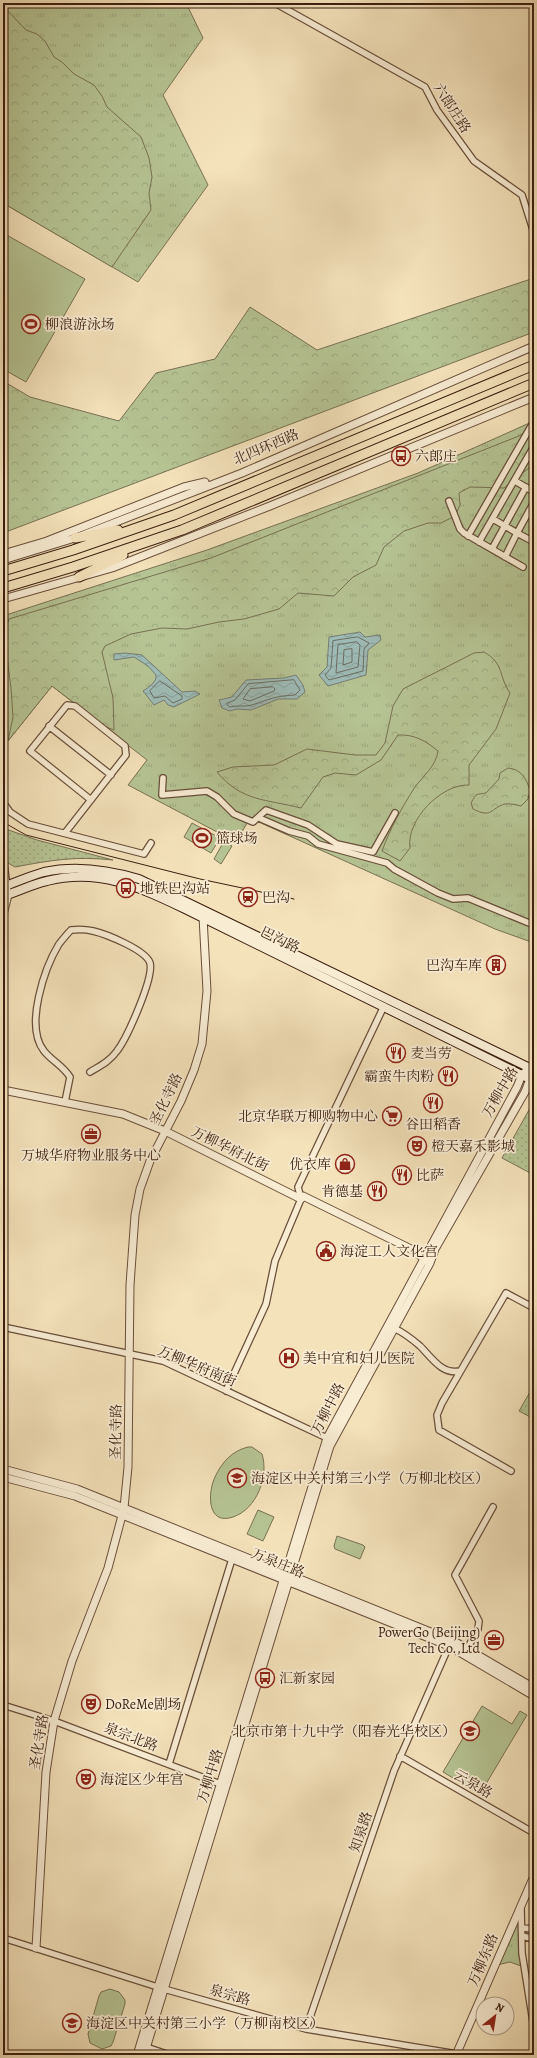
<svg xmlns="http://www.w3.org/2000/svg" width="537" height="2058" viewBox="0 0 537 2058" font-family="Alegreya,'Noto Serif SC',serif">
<defs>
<pattern id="grass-tufts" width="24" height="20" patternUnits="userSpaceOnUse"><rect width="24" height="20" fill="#b6c494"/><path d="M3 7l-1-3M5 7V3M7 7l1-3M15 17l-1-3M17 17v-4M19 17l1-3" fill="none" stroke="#9da87e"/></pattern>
<pattern id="forest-crowns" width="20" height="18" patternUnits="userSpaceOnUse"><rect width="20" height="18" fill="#b6c494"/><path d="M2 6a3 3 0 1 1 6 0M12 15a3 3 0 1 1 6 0" fill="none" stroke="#9da87e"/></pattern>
<pattern id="park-dots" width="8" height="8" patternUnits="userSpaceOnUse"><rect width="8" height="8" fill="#b6c494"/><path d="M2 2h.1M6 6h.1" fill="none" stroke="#9da87e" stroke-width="1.8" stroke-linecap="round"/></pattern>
<pattern id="water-waves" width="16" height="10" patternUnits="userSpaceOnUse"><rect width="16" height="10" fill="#9ebcb7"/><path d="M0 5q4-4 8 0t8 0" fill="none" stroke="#89a19c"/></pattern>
</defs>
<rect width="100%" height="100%" fill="#f4e2bb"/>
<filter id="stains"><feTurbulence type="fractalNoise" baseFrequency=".005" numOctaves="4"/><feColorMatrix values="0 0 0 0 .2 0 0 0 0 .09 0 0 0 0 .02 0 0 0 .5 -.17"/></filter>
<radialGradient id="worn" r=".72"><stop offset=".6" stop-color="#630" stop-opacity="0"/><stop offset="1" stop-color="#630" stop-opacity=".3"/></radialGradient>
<path fill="url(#grass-tufts)" stroke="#787152" d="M3,3H186L203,38L163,95L208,185L138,282L3,203Z
M534,421V943L495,929L250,818L236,842L128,785L147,760L52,686L8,741C6,727 8,715 7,701C5,672 0,644 6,615L207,550L418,473Z
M518,1919L521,1966L510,1962L497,1965Z"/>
<path fill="url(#forest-crowns)" stroke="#787152" d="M3,6L26,30L37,34L45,41L54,57L62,62L74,74L94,85L102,96L107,107L141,137L149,158L152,177L149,193L151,210L112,267L3,203Z
M534,278V332L3,533V381L30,397L119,421L156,373L215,359L250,307L317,350Z
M534,430V464L504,488L470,487L459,493L460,505L455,516L441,523H428L404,531L384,547L376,565L353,577L334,596L298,593L279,609L244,619L219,622L187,629L162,628L131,634L105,646L102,652L113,698L114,730L104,726L52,686L8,741L13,717L11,688L4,633L9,619L211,558Z
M484,652C505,664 498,676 510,693L496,729L469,765V785C441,784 406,820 410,848L400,861L382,851C390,829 402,807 415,787C424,775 436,766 438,751C426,741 414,734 398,735L381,760L356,775L335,773L323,777L301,808C266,799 242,802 217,772L233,767L274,765L307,749L355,755H376L385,743L393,706L403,689L474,653Z
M508,768C521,769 527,779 530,791L528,799L521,806C517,805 509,803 505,804C490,808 493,819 473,809L471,803C477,792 476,795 486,793L499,779L500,773Z"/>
<path fill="url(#park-dots)" stroke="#787152" d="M3,828L37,840L113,860C75,856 52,860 15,867L8,863L4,846L5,838Z
M534,1101V1175L502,1158Z
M534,1385V1419L519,1411Z"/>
<path fill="#b6c494" stroke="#787152" d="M3,233L85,279L26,382L3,369Z
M192,823L220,838L211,853L184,837Z
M224,841L232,846L221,864L214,859Z
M248,1447H252L262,1454C269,1476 257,1509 233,1517C206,1526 208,1491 215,1477C222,1462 232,1451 248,1447Z
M258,1510L274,1517L263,1541L247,1534Z
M337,1536L363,1545L365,1547L360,1559L335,1549L334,1546Z
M482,1706L512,1724L520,1711L527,1715L480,1794L443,1772Z
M110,1989L119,1992L125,2000V2004L113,2042L111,2046L102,2049L90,2043L88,2034L99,1996L101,1992Z"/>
<path fill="url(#water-waves)" stroke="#767d74" d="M360,632L365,637L380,635L381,640L368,650L366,675L328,686L319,675L327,667L329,637Z
M125,653L142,655L182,692L195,691L200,694L174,707L168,705L164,700L154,705L143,691C149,687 157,682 156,675L148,666L134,657L114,660V654Z
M296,675L303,685L305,692L297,699H278L251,710L237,709L230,711L222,708L219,700L232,697L246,680L284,678Z"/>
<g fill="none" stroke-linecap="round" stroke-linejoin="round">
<path stroke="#6c6d63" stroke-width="1" d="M358,637L369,643L364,649L363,671L329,680L325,675L331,668L333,641Z
M357,642L360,645L358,667L336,673L338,645Z
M352,649V662L343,665L344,650Z
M294,680L300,690L295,695C274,696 271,699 252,705C245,707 237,705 230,707L227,705V703L235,700L248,684Z
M160,681L182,696V699L173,703L165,696L154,698L150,691Z
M273,687L275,689L274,691L250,701L243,699L250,689Z"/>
<defs>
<path id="minor" d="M275,3L425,87L437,110L474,161L522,195L534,233
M515,481L534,492
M449,501L460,529L464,533L523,567
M493,519L517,533L534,502
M468,536L534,421
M479,542L534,446
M492,549L526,487
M505,557L517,533L534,542
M49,726L111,775
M163,778L162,795L207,791L217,797L234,814L253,822L266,810L308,825L337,844L373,852L395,813
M3,802L10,812L28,824L144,854L151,843
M259,818L289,831L308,836L318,844L387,863L394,869L438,893L453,899L468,898L534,925
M65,833L126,755L125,746L75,706L67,705L30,751L91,800
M3,855L8,895
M65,1102L70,1077C62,1065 52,1061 44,1051C24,1026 45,967 59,944C63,939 67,934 71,930C79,929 85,929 93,931C106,934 146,950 150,963C154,978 127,1038 117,1051C110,1061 100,1066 90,1072
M3,1327L163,1361L327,1438
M394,1328C404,1333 412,1339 420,1346C432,1358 442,1375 460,1371
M226,1391L266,1304L275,1261L301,1199L298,1187L384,1006
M511,1471L439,1430L437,1415L442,1403L506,1293L534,1308
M467,1649L478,1629L479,1621L455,1575L493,1507
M3,1705L54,1721L223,1785
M400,1756L534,1833
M169,1764L232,1559
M521,1908L522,1953L534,2028
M522,1928L534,1929
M522,1936L534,1939
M3,1938L164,1989L306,2029L457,2054
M306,2029L394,1771L449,1646
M146,2047L170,2055"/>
<path id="tertiary" d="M3,554L47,541L184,487L205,482
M3,560L75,538L242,473L534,346
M3,599L112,568L270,506L534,397
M3,915L8,895
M3,1090L123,1114L165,1131L301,1199L303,1196L415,1251L427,1262
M3,1469L77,1489L438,1635L452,1640L534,1688
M3,1477L75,1496L449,1646L534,1696
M36,1948L46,1772L54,1721L72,1661L108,1568L124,1508L128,1467L130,1285L135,1215L140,1189L150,1161L181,1101L194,1070L202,1044L207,991L203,917
M137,2055L327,1438L517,1087L522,1075L530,1067
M144,2055L330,1446L430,1263L435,1249L525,1092L530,1079V1067
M456,2055L534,1876"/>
<path id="secondary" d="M3,887C16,882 30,876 44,872C75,865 109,870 139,879L534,1070
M3,896C18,892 32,884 47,881C99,868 139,887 185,909L534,1081"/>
<path id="trunk" d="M75,538L118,530
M3,571L73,550L174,515L534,365
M79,577L123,555
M3,588L73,567L182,530L534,383"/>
</defs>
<use href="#minor" stroke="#694f3a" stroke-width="8"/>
<use href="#tertiary" stroke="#694f3a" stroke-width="9"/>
<use href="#secondary" stroke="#3b1e0f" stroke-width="10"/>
<use href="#trunk" stroke="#3b1e0f" stroke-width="11"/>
<use href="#minor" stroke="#f8ecd3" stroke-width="5.5"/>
<use href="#tertiary" stroke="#f8ecd3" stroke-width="7"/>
<use href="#secondary" stroke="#f8ecd3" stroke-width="8"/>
<use href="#trunk" stroke="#f4e2bb" stroke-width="9"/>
<path stroke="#3b1e0f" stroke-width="1" d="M3,822L26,835L200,879L294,899"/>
</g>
<defs>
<symbol id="stadium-ring" viewBox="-11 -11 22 22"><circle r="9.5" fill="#f8ecd3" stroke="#8f2418" stroke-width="1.5"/><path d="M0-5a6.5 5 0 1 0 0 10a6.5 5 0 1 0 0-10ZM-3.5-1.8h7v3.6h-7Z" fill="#8f2418"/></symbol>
<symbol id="bus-ring" viewBox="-11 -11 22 22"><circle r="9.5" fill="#f8ecd3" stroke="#8f2418" stroke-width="1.5"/><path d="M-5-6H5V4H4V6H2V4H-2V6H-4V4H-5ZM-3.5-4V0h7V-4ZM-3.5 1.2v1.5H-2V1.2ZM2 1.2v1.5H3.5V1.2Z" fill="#8f2418"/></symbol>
<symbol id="station-ring" viewBox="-11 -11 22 22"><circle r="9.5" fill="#f8ecd3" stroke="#8f2418" stroke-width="1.5"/><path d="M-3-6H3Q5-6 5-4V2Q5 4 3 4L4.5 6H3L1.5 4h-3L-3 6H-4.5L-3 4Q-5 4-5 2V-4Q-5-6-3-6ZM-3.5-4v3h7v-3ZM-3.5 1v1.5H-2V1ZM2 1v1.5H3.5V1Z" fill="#8f2418"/></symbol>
<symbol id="building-ring" viewBox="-11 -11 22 22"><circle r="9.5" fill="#f8ecd3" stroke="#8f2418" stroke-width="1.5"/><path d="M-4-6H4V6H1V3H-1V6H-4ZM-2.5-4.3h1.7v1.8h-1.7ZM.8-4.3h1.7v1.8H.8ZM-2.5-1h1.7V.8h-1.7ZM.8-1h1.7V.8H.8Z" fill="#8f2418"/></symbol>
<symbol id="restaurant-ring" viewBox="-11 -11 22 22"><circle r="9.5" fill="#f8ecd3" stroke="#8f2418" stroke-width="1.5"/><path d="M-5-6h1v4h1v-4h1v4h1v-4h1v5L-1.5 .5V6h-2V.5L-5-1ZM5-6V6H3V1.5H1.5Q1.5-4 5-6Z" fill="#8f2418"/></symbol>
<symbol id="supermarket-ring" viewBox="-11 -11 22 22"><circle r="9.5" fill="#f8ecd3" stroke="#8f2418" stroke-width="1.5"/><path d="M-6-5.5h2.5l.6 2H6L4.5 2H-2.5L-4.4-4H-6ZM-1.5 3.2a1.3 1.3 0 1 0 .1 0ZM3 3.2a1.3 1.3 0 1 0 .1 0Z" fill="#8f2418"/></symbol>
<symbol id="office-ring" viewBox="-11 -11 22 22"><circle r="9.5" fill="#f8ecd3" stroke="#8f2418" stroke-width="1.5"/><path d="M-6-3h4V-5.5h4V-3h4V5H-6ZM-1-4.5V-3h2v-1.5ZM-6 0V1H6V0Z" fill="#8f2418"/></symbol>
<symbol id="theatre-ring" viewBox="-11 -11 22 22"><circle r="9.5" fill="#f8ecd3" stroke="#8f2418" stroke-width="1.5"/><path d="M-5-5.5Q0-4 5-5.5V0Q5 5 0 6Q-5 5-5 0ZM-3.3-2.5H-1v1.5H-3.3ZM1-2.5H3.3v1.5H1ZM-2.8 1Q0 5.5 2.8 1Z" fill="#8f2418"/></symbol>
<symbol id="shop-ring" viewBox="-11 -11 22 22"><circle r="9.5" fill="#f8ecd3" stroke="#8f2418" stroke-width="1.5"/><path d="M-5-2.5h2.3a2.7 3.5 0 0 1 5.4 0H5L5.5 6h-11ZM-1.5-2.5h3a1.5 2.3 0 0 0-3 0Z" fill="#8f2418"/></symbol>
<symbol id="civic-ring" viewBox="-11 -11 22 22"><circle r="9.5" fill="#f8ecd3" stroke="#8f2418" stroke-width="1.5"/><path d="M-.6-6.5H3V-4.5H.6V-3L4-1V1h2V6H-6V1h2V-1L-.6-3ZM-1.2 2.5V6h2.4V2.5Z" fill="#8f2418"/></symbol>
<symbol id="hospital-ring" viewBox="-11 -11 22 22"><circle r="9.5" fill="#f8ecd3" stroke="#8f2418" stroke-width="1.5"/><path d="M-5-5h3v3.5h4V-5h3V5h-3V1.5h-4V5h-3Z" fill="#8f2418"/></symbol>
<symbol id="school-ring" viewBox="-11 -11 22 22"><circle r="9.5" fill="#f8ecd3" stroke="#8f2418" stroke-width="1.5"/><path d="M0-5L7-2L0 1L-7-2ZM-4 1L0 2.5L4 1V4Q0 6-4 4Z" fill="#8f2418"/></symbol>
</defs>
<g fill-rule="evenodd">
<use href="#stadium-ring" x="20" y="313" width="22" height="22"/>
<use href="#bus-ring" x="390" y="445" width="22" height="22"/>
<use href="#stadium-ring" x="191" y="827" width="22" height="22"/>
<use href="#bus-ring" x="115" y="877" width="22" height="22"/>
<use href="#station-ring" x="237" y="886" width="22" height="22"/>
<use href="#building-ring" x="485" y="954" width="22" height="22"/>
<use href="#restaurant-ring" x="385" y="1042" width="22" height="22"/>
<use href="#restaurant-ring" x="437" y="1065" width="22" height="22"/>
<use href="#restaurant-ring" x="422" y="1092" width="22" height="22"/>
<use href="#supermarket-ring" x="381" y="1105" width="22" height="22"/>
<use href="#office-ring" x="80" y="1123" width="22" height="22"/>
<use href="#theatre-ring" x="406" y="1135" width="22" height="22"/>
<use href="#shop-ring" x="334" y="1153" width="22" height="22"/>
<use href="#restaurant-ring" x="391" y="1164" width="22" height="22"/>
<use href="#restaurant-ring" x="366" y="1180" width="22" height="22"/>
<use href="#civic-ring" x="315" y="1240" width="22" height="22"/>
<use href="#hospital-ring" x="278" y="1347" width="22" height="22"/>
<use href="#school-ring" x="226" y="1467" width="22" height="22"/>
<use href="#office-ring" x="483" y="1629" width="22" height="22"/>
<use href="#bus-ring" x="254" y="1667" width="22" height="22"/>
<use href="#theatre-ring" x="80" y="1693" width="22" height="22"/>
<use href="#school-ring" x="459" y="1720" width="22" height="22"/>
<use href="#theatre-ring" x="75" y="1768" width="22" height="22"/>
<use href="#school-ring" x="61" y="2012" width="22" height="22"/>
</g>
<g text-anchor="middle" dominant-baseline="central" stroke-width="3.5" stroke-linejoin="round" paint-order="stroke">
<g font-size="14" fill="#3b1e0f" stroke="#f8ecd3">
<text transform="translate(452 108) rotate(57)">六郎庄路</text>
<text transform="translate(266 447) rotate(-23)">北四环西路</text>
<text transform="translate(280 940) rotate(26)">巴沟路</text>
<text transform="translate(500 1092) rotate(-60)">万柳中路</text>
<text transform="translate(166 1099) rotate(-64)">圣化寺路</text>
<text transform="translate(230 1149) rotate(26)">万柳华府北街</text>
<text transform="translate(197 1366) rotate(23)">万柳华府南街</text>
<text transform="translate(328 1409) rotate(-63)">万柳中路</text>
<text transform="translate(116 1432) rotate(-89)">圣化寺路</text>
<text transform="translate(278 1563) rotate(22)">万泉庄路</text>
<text transform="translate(131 1737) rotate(21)">泉宗北路</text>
<text transform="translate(39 1742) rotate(-81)">圣化寺路</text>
<text transform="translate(210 1776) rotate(-73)">万柳中路</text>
<text transform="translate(473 1784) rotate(30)">云泉路</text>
<text transform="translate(361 1832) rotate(-71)">知泉路</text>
<text transform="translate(483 1960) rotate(-67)">万柳东路</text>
<text transform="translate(230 1995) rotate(16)">泉宗路</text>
</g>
<g font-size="14" fill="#3b1e0f" stroke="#f8ecd3" text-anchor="start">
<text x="45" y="324">柳浪游泳场</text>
<text x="415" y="456">六郎庄</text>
<text x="216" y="838">篮球场</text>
<text x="140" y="888">地铁巴沟站</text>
<text x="262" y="897">巴沟</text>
<text x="482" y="965" text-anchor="end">巴沟车库</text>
<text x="410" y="1053">麦当劳</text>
<text x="434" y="1076" text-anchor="end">霸蛮牛肉粉</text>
<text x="378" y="1116" text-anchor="end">北京华联万柳购物中心</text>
<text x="433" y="1124" text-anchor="middle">谷田稻香</text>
<text x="431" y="1146">橙天嘉禾影城</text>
<text x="91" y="1155" text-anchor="middle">万城华府物业服务中心</text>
<text x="331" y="1164" text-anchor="end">优衣库</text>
<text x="416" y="1175">比萨</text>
<text x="363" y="1191" text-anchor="end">肯德基</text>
<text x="340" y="1251">海淀工人文化宫</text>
<text x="303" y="1358">美中宜和妇儿医院</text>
<text x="251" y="1478">海淀区中关村第三小学（万柳北校区）</text>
<text x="480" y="1632" text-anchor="end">PowerGo (Beijing)<tspan x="480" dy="16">Tech Co.,Ltd</tspan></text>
<text x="279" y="1678">汇新家园</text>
<text x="105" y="1704">DoReMe剧场</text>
<text x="456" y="1731" text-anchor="end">北京市第十九中学（阳春光华校区）</text>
<text x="100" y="1779">海淀区少年宫</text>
<text x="86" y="2023">海淀区中关村第三小学（万柳南校区）</text>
</g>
</g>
<rect width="537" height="2058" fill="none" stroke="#f4e2bb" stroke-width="16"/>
<rect x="4" y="4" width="529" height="2050" fill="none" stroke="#3b1e0f" stroke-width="2"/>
<rect x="8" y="8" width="521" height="2042" fill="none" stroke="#3b1e0f"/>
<g transform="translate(495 2016) rotate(30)"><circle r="19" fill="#f8ecd3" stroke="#ac9a85"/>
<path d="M0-3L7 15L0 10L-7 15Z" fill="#8f2418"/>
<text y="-6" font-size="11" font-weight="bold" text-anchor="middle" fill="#3b1e0f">N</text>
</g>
<rect width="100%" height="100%" filter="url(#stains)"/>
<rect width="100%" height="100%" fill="url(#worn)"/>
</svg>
